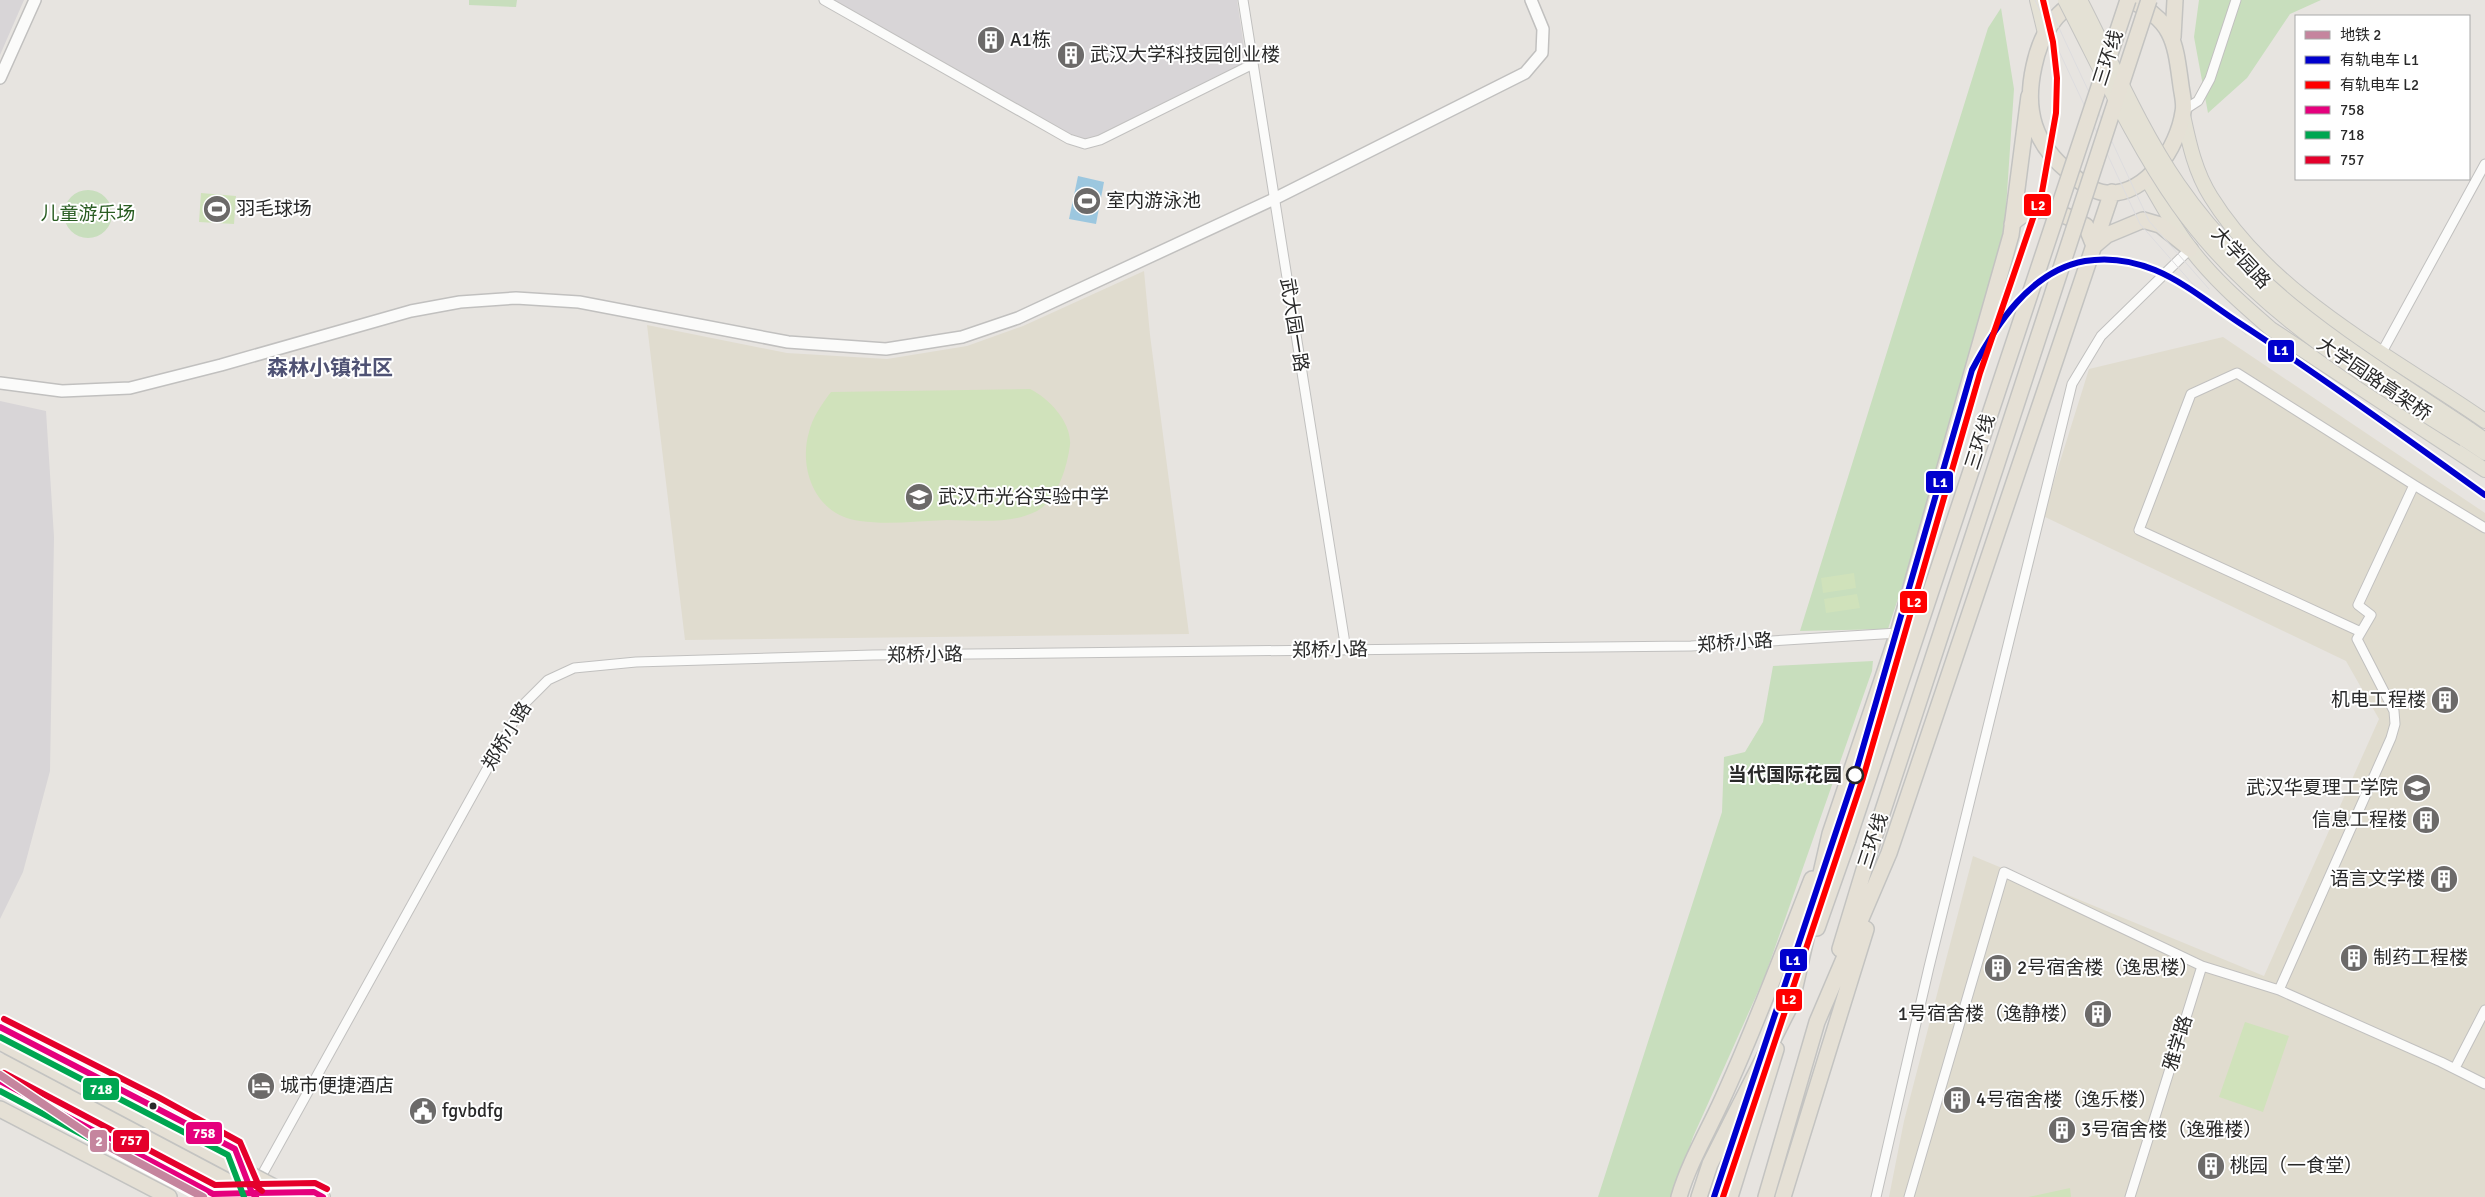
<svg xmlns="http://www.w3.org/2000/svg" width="2485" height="1197" viewBox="0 0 2485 1197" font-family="Signika,'Noto Sans SC',sans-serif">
<rect width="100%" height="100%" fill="#e7e4e0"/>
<path fill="#d8d5d7" d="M0,0H24L0,55Z
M825,0H1237L1245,53L1240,68L1096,137L1081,140L1071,137Z
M0,401L46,411L54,537L50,771L23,872L0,919Z"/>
<path fill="#e0dccf" d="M1144,271L1150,335L1189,634L685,640L647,325L787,353L887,359L967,346L1023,326Z
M2223,337L2485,513V1197H1889L1904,1121L1973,856L2264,976L2379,719L2346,661L2043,516L2089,369Z"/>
<path fill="#c8debd" d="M469,0H517L516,7L469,5Z
M2199,0H2321L2290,14L2247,78L2208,113L2194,37Z
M2001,8L2014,89L2006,208L2019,233L1888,629L1800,631L1988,28Z
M64 214a24 24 0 1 1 48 0a24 24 0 1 1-48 0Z
M1873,661L1872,671L1765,976L1693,1137L1673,1197H1598L1722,812L1724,757L1745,752L1763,722L1773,666Z"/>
<path fill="#d0e2bb" d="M201,193L236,196L234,224L199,222Z
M1030,389C1049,398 1072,423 1070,445C1067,467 1058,499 1037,511C1010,525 976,520 947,520C919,521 888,525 860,521C816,516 798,470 809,432C812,418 822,404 831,392Z
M1854,573L1856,588L1823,593L1821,578Z
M1857,594L1860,608L1826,613L1824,599Z
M2245,1022L2289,1036L2263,1112L2219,1097Z
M2070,1188L2071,1197H2028Z"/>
<path fill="#9cc7df" d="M1078,176L1104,182L1096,224L1069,219Z"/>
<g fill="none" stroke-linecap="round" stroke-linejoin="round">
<defs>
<path id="minor" d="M824,0L1069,139L1085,144L1100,140L1253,64
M1243,0L1346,650
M2184,110L2198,101L2210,79L2236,0
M2382,352L2485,164
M2485,528L2414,485L2358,605L2371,615L2357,639L2394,711L2395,724L2391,738L2279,990L2441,1062L2485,1084
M2361,632L2139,530L2191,394L2237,373L2414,485
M2455,1068L2485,1010
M258,1182L522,706L548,680L574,668L636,662L873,655L1691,646L1898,633
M1876,1197L1929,967L2072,384L2101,336L2190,249
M1909,1197L2004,872L2202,966
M2130,1197L2202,966L2279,990"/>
<path id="tertiary" d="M0,78L35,0
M0,383L62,391L130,388L221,365L411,311L460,302L516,298L579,302L788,342L886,349L962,337L1018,318L1274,199L1525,73L1542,53L1543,29L1531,0"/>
<path id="primary" d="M2037,0L2045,33
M2183,115C2189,143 2195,172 2211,197C2274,298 2390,355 2485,421
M2147,179C2160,201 2172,224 2187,244C2210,276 2241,303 2271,329L2485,470
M2469,429L2485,440
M2464,439L2485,453
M0,1027L154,1105L235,1149L252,1193L314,1192L323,1197
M0,1081L213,1194L251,1193"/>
<path id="trunk" d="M2079,0C2052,13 2040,38 2034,66C2024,111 2034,144 2070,173C2080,182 2093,192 2106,193C2147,196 2178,147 2183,112C2185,104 2182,94 2181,86C2175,42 2174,21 2130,0
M2173,37L2175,0
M2012,224C2035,199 2060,212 2086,226L2094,246L2107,235L2143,220L2160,225L2190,249
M1817,928L1848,840
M1840,949L1870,850
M0,1109L169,1197
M1679,1197C1689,1163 1707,1133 1722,1100C1755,1028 1783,953 1812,879
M1699,1197L1710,1164L1791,1004L1830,834L1898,633L2011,235L2029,96
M1730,1197L1776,1049
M1766,1197L1817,1022L1889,853L2112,192
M1783,1197L1866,929"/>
</defs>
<use href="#minor" stroke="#c1c0bf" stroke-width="11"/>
<use href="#tertiary" stroke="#c1c0bf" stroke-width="14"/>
<use href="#primary" stroke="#c3c3c1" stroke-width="16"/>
<use href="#trunk" stroke="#c3c3c1" stroke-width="18"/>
<use href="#minor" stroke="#fbfbfa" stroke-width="9"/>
<use href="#tertiary" stroke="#fbfbfa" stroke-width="11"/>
<use href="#primary" stroke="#e4e1d5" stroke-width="14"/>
<use href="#trunk" stroke="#e5e0d5" stroke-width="15"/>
<path stroke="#dddcde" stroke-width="1" d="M2035,0L2140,224L2190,281L2246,335
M2046,0L2149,221L2209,289"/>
<defs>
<path id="primary-bridge" d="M2065,0C2101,69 2133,141 2178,205C2250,307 2360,374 2464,439
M2080,0C2112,62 2139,127 2178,184C2254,295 2360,356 2469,429"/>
<path id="trunk-bridge" d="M1848,840L2128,0
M1870,850L2149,0
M0,1042L293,1197
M0,1061L257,1197"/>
</defs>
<use href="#primary-bridge" stroke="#c3c3c1" stroke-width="16" stroke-linecap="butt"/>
<use href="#trunk-bridge" stroke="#c3c3c1" stroke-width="18" stroke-linecap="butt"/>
<use href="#primary-bridge" stroke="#e4e1d5" stroke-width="14"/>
<use href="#trunk-bridge" stroke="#e5e0d5" stroke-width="15"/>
<defs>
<path id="bus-1" d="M0,1027L235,1149L252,1193L314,1192L323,1197
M0,1081L213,1194L252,1193L256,1197"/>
<path id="bus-2" d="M0,1037L228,1155L244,1197
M0,1091L200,1197"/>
<path id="bus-3" d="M4,1019L158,1097L240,1142L258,1184L315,1183L327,1189
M4,1073L215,1185L253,1184L262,1191"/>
</defs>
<use href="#bus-1" stroke="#fff" stroke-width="10"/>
<use href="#bus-2" stroke="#fff" stroke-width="10"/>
<use href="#bus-3" stroke="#fff" stroke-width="10"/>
<use href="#bus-1" stroke="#e5007d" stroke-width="6"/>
<use href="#bus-2" stroke="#00a651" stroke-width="6"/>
<use href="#bus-3" stroke="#e4002b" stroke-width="6"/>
<defs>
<path id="tram-1" d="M1714,1197L1855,775L1972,370C1996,325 2030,271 2085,261C2109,257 2133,261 2155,270C2186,283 2213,306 2241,324C2324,378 2404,437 2485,495"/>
<path id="tram-2" d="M1723,1197L1863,778L1980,373L2042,192L2056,113L2057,78L2053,42L2043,0"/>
</defs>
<use href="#tram-1" stroke="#fff" stroke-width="10"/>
<use href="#tram-2" stroke="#fff" stroke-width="10"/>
<use href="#tram-1" stroke="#0000cd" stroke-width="6"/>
<use href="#tram-2" stroke="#f00" stroke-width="6"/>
<defs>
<path id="metro-1" d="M0,1075L100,1142L203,1197"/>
</defs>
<use href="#metro-1" stroke="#fff" stroke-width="11"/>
<use href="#metro-1" stroke="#c5859e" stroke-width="8"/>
</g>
<defs>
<symbol id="building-disc" viewBox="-11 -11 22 22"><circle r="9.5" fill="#6c6a69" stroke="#fff"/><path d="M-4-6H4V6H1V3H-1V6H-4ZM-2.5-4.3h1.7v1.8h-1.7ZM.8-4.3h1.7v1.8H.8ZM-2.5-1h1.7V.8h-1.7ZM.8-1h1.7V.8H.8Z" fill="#fff"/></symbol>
<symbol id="stadium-disc" viewBox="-11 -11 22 22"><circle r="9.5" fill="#6c6a69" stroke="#fff"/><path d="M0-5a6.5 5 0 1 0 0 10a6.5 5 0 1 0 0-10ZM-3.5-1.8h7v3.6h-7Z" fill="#fff"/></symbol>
<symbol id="school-disc" viewBox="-11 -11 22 22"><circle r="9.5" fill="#6c6a69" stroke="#fff"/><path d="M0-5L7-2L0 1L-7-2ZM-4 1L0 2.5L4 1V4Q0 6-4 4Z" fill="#fff"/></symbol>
<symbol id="university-disc" viewBox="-11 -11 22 22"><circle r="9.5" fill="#6c6a69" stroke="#fff"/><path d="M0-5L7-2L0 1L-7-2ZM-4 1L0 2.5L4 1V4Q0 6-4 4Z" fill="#fff"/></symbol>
<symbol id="hotel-disc" viewBox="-11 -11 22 22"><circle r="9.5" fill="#6c6a69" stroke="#fff"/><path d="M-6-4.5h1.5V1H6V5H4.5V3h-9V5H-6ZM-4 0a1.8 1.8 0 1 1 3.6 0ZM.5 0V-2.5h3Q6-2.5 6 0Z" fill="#fff"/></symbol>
<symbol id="civic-disc" viewBox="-11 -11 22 22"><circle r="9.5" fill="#6c6a69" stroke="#fff"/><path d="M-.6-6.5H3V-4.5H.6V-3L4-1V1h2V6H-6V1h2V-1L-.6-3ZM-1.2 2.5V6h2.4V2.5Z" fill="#fff"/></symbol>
</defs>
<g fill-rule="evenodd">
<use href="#building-disc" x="975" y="24" width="32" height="32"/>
<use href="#building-disc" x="1055" y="39" width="32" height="32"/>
<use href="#stadium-disc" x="1071" y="185" width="32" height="32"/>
<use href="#stadium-disc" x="201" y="193" width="32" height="32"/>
<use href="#school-disc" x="903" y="481" width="32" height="32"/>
<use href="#building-disc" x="2429" y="684" width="32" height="32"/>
<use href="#university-disc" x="2401" y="772" width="32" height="32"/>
<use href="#building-disc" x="2410" y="804" width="32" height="32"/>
<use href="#building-disc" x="2428" y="863" width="32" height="32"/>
<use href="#building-disc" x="2338" y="942" width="32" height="32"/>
<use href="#building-disc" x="1982" y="952" width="32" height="32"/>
<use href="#building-disc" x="2082" y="998" width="32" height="32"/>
<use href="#hotel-disc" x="245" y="1070" width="32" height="32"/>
<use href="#building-disc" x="1941" y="1084" width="32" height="32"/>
<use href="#civic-disc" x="407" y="1095" width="32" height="32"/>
<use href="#building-disc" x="2046" y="1114" width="32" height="32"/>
<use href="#building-disc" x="2195" y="1150" width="32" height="32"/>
</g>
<circle fill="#fff" stroke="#292929" stroke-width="2.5" cx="1855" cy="775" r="8"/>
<circle fill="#292929" stroke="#fff" stroke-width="2" cx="153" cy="1106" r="4.5"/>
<g text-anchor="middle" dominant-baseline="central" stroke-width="4" stroke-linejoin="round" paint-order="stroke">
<g font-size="19" fill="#292929" stroke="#fff" text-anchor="start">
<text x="1010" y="40">A1栋</text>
<text x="1090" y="55">武汉大学科技园创业楼</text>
<text x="1106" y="201">室内游泳池</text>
<text x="236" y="209">羽毛球场</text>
<text x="938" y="497">武汉市光谷实验中学</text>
<text x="2426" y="700" text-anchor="end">机电工程楼</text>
<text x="2398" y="788" text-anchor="end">武汉华夏理工学院</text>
<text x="2407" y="820" text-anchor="end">信息工程楼</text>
<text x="2425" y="879" text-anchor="end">语言文学楼</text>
<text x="2373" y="958">制药工程楼</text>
<text x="2017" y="968">2号宿舍楼（逸思楼）</text>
<text x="2079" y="1014" text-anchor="end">1号宿舍楼（逸静楼）</text>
<text x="280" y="1086">城市便捷酒店</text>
<text x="1976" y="1100">4号宿舍楼（逸乐楼）</text>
<text x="442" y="1111">fgvbdfg</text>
<text x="2081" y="1130">3号宿舍楼（逸雅楼）</text>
<text x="2230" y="1166">桃园（一食堂）</text>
</g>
<g font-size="19" fill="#292929" stroke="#fff">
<text transform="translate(2108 58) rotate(-72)">三环线</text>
<text transform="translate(2241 258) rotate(47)">大学园路</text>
<text transform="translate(1294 325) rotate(81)">武大园一路</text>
<text transform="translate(2374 379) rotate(34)">大学园路高架桥</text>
<text transform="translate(1980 442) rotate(-72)">三环线</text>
<text transform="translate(1735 643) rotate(-4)">郑桥小路</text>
<text transform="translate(1330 650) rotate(-1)">郑桥小路</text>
<text transform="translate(925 655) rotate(-1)">郑桥小路</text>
<text transform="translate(507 736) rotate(-59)">郑桥小路</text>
<text transform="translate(1873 841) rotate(-72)">三环线</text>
<text transform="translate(2178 1043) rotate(-73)">雅学路</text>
</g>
<g font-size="19" fill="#295d22" stroke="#fff">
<text x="88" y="214">儿童游乐场</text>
</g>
<g font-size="19" font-weight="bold" fill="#292929" stroke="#fff" text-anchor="end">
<text x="1842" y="775">当代国际花园</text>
</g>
<g font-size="21" font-weight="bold" fill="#4f5274" stroke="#fff">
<text x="330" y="368">森林小镇社区</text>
</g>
</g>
<g stroke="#fff" stroke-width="2">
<rect x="2023" y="193" width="29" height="24" rx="5" fill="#f00"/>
<rect x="2267" y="339" width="28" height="24" rx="5" fill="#0000cd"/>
<rect x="1925" y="470" width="29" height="24" rx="5" fill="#0000cd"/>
<rect x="1899" y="590" width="29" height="24" rx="5" fill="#f00"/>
<rect x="1779" y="948" width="29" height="24" rx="5" fill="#0000cd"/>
<rect x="1775" y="988" width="28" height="24" rx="5" fill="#f00"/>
<rect x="82" y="1077" width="38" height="24" rx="5" fill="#00a651"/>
<rect x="185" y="1121" width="38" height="24" rx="5" fill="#e5007d"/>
<rect x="112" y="1129" width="38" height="24" rx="5" fill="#e4002b"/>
<rect x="89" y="1129" width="19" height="24" rx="5" fill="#c5859e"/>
</g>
<g font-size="14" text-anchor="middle" font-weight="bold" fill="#fff">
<text x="2038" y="210">L2</text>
<text x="2281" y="355">L1</text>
<text x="1940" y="487">L1</text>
<text x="1914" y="607">L2</text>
<text x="1793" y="965">L1</text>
<text x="1789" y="1004">L2</text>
<text x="101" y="1094">718</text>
<text x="204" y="1138">758</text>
<text x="131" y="1145">757</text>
<text x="99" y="1146">2</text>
</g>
<rect x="2295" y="15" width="175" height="165" fill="#ffffff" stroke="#a9a9a9"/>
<rect x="2305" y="31" width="25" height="8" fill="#c5859e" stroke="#a9a9a9"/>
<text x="2340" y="40" font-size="15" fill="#292929">地铁 2</text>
<rect x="2305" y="56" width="25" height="8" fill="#0000cd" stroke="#a9a9a9"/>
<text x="2340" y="65" font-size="15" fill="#292929">有轨电车 L1</text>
<rect x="2305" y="81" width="25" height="8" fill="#ff0000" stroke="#a9a9a9"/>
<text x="2340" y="90" font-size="15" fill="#292929">有轨电车 L2</text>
<rect x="2305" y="106" width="25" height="8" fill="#e5007d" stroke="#a9a9a9"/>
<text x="2340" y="115" font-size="15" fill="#292929">758</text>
<rect x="2305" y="131" width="25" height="8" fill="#00a651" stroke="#a9a9a9"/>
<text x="2340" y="140" font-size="15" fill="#292929">718</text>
<rect x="2305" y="156" width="25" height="8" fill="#e4002b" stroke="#a9a9a9"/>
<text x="2340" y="165" font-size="15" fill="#292929">757</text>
</svg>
